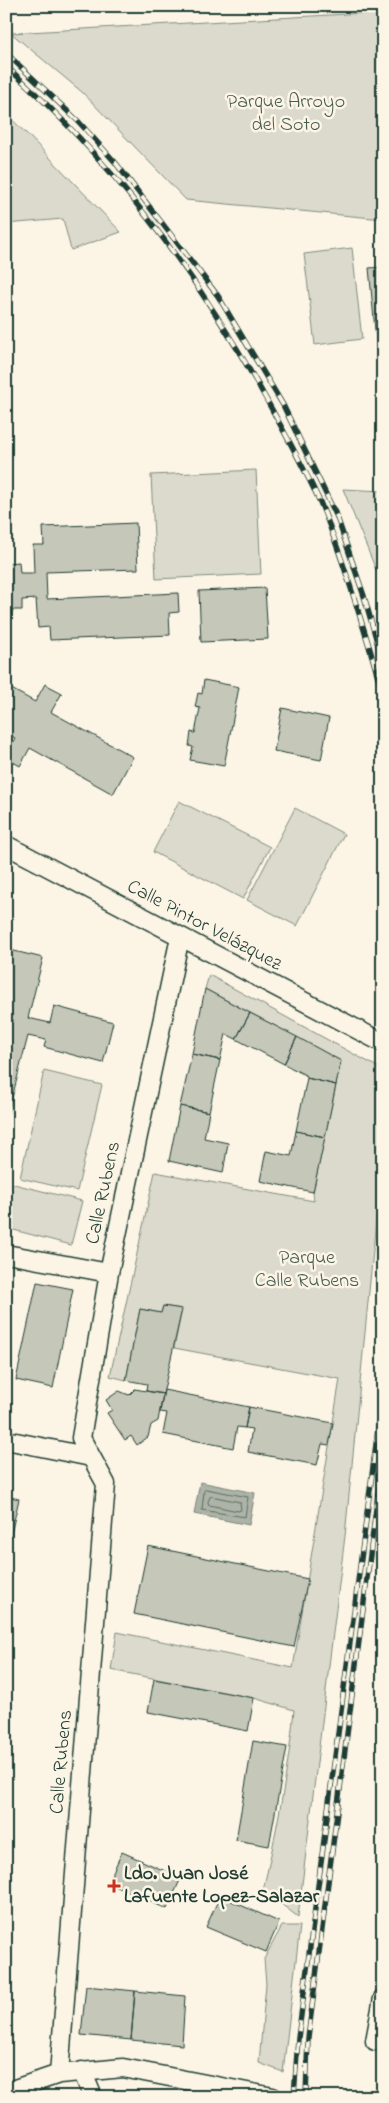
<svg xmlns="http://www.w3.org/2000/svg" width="389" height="2103" viewBox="0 0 389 2103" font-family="'Indie Flower',sans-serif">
<rect width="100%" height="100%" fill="#fcf5e5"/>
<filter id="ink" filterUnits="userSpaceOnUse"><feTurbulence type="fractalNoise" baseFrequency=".02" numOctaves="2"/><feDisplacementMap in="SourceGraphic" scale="10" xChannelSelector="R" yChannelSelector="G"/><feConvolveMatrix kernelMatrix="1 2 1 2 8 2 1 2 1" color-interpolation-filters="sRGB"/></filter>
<g filter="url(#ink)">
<path fill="#dcdacc" stroke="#7e8c80" d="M383,12V219L186,200L82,92L11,33Z
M6,114L28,135L121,232L71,250L63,219L6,224Z
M352,248L362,339L315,345L304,254Z
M256,470L261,574L156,579L151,475Z
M343,489L383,491V586L381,582Z
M179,801L270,847L243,899L153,852Z
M295,808L344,834L297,926L247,900Z
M209,975L383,1070V1149L345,1536L298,1917L263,1890C277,1831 288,1771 294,1710L254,1698L111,1670L117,1632L293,1668L340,1379L174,1348L182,1309L163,1306L161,1313L140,1309L126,1380L110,1376L155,1172L314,1201L313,1192L341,1061L205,989Z
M44,1071L102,1085L77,1191L20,1178Z
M6,1182L82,1201L71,1245L6,1228Z
M282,1926H300L283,2072L259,2063L266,1984L264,1959Z"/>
<path fill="#aeb3a7" stroke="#758479" d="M200,1482L255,1493L249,1525L194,1514Z"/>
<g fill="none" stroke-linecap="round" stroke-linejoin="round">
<path stroke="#586c62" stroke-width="1" d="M206,1489L248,1497L245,1517L202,1510L204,1491Z
M211,1496L240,1502L241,1510L238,1511L209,1505L208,1502Z"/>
</g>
<path fill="#c5c7b9" stroke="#1f3d34" d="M383,267V412L369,268Z
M136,523L138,569L46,572L47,599L178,593L179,612L169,613L170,635L50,640L49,627L38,628L36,599L22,600V610H6V563L19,562L20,573H34L33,545H44L43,527Z
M265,588L268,639L201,642L199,591Z
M204,680L239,687L224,766L190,760L193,747L189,746L191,732L195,733L200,708L195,707L198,693L202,694Z
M45,684L62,693L51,712L133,757L113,794L30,748L20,766L6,758V754L15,738L6,733V686L35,702Z
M282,708L329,718L321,760L274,751Z
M6,949L43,958L28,1018L50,1023L54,1006L113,1022L103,1063L44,1047L46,1040L28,1036L6,1121Z
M205,989L250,1013L236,1039L226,1034L220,1060L192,1054Z
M250,1013L297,1037L284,1064L236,1039Z
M297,1037L341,1061L336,1085L307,1078V1076L284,1064Z
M192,1054L220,1060L209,1112L180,1106Z
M307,1078L336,1085L325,1137L296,1131Z
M180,1106L209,1112L204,1138L228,1143L223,1173L169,1161Z
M296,1131L325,1137L313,1192L260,1181L266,1151L291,1156Z
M37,1282L73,1289L53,1388L16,1380Z
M163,1306L182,1309L163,1394L146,1391L147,1384L126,1380L140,1309L161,1313Z
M135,1389L163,1394L158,1421L151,1425L148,1437L137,1445L131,1436L125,1440L107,1413L112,1410L106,1400L119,1391L129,1395Z
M164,1390L249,1407L245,1428L237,1427L233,1448L163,1434L167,1413L160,1412Z
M249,1407L333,1423L329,1445L322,1444L317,1465L248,1452L252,1429L245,1428Z
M6,1496L19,1499L6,1556Z
M148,1546L308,1579L294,1647L134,1614Z
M154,1679L254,1698L248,1731L148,1712Z
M253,1741L287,1747L269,1846L236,1840Z
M122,1852L181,1878L167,1909L108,1883Z
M220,1896L279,1922L266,1952L206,1927Z
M86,1986L135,1991L131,2040L81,2035Z
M135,1991L185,1996L182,2045L131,2040Z"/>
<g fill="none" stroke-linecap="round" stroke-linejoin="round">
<defs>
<path id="minor" d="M6,845L383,1043
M6,1254L109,1273
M6,1440L91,1457
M375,2041L383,1998
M82,2071L93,2097
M59,2074L106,1484L81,1438L109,1273L180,937
M6,2092L59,2074L123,2068L273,2097"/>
</defs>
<use href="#minor" stroke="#1f3d34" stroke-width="21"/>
<use href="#minor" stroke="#fcf5e5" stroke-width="18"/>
<defs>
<path id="rail" d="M6,53L78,121L115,162L218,296L283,405L337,517L364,596L383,663
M6,66C111,160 191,266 260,388C281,426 302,463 320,502C336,540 349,581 361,620C369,646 377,671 383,697
M294,2097L298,2038L383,1391
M306,2097L308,2038L383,1454"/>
</defs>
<use href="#rail" stroke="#1f3d34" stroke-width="5.5"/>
<use href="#rail" stroke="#fcf5e5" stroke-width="4" stroke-dasharray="11" stroke-linecap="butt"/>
</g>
</g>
<path fill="#c8321e" stroke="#fcf5e5" stroke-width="2" d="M111.5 1878.5h5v5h5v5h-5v5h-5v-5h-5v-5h5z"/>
<g text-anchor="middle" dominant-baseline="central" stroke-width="5" stroke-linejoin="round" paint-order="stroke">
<g font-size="20" fill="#455c52" stroke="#fcf5e5">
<text x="286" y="102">Parque Arroyo<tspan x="286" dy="23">del Soto</tspan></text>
<text x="307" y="1258">Parque<tspan x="307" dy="23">Calle Rubens</tspan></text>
</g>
<g font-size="20" fill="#1f3d34" stroke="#fcf5e5">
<text transform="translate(204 926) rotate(28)">Calle Pintor Velázquez</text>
<text transform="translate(104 1193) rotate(-78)">Calle Rubens</text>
<text transform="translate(62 1762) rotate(-85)">Calle Rubens</text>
</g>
<g font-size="20" font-weight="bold" fill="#1f3d34" stroke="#fcf5e5" text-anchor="start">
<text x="124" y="1874">Ldo. Juan José<tspan x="124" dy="23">Lafuente Lopez-Salazar</tspan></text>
</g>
</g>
<rect width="389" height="2103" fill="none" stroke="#fcf5e5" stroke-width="25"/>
<rect x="12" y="12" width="364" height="2078" fill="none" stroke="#1f3d34" stroke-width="2" filter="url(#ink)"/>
</svg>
